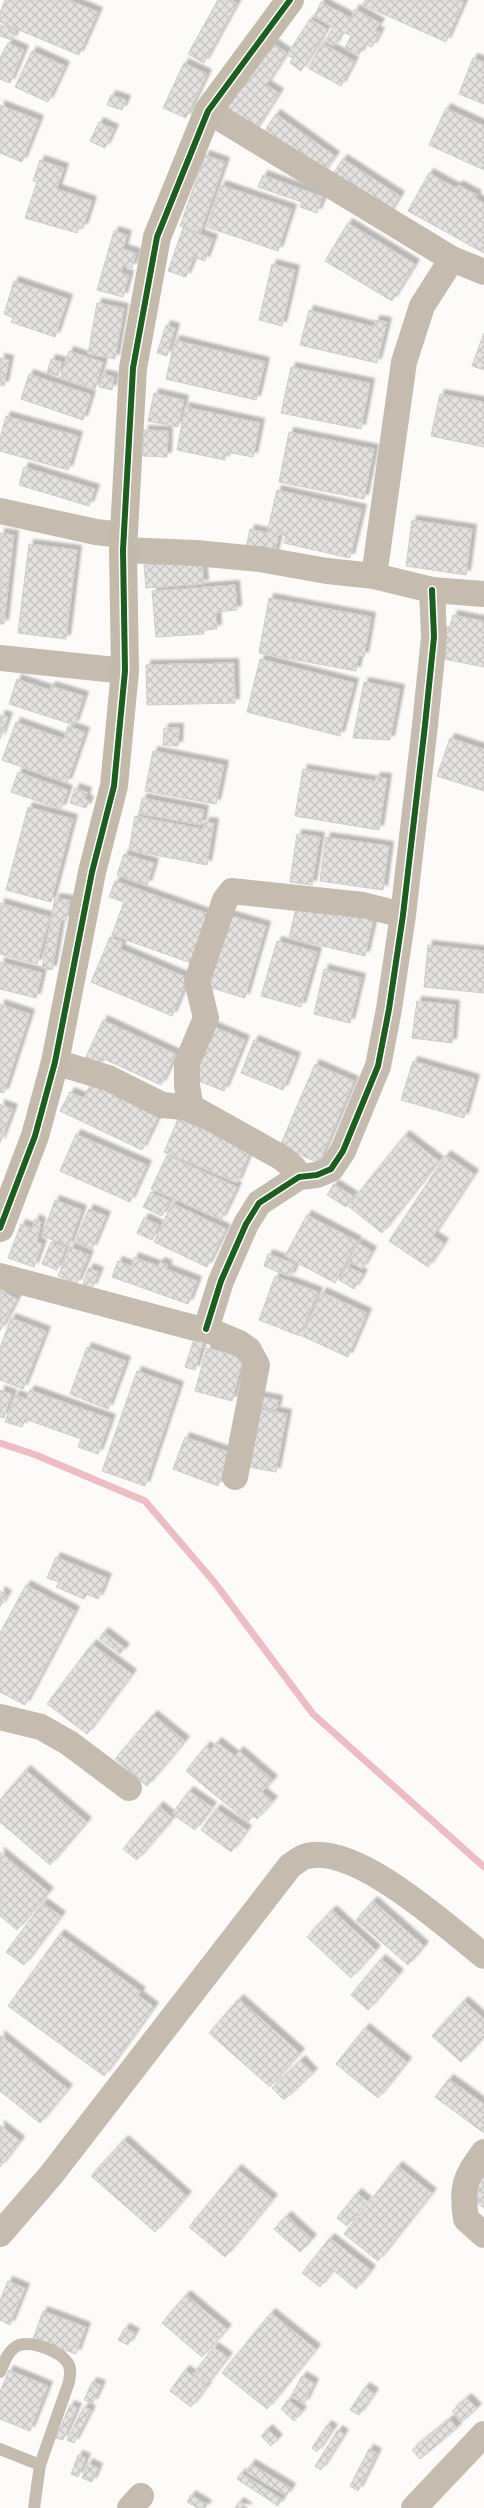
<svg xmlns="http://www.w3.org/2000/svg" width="484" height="2508" viewBox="0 0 484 2508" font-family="'Crimson Pro',serif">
<defs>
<pattern id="building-cross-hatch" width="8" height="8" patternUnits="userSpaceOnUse" patternTransform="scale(1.25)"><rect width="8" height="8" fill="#e4e2e1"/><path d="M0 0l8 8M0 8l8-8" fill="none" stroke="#c4c3c2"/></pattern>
<filter id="shadow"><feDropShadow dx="4.5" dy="-4.5" stdDeviation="1" flood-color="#0004"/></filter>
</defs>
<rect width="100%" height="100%" fill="#fdfbf9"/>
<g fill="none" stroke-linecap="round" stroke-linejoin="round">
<path stroke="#eebcc3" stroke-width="7" d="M0,1443L36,1455L145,1501L215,1583L313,1714L484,1867"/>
</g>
<path fill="url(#building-cross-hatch)" stroke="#cfcdcc" filter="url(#shadow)" d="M5,0H69L98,12L79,55L0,22V13Z
M218,0H231L237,3L204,63L188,54Z
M365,0H460L464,2L446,42L363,5Z
M321,2L351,18L355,9L380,23L375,31L380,32L372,47L365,44L359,55L345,48L351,36L342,32L334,46L325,42L333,27L314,17Z
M310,19L327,29L301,71L290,63L293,58L287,55Z
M0,25L16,30L12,40L0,36Z
M265,38L287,53L266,85L279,93L254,132L219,110Z
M8,43L24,50L10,83L0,79V58Z
M322,43L354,61L341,86L308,68Z
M32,51L65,66L48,102L15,87Z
M473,58L484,62V104L459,94Z
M184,63L207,74L186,118L163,108Z
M111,95L126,100L122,110L107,105Z
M0,105L39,120L22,162L0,153Z
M446,108L484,126V170L429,145Z
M276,114L335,156L323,173L264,132Z
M99,122L114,129L105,148L90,141Z
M205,155L225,162L200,233L180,226Z
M343,159L400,196L388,215L330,178Z
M40,160L64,168L57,189L92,201L83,228L79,227L77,233L25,218L37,182L33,181Z
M429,173L456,188L458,185L477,195L475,198L484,203V253L408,211Z
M263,175L323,197L317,213L300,207L302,202L258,187Z
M221,185L292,209L278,251L207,227Z
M348,223L415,264L392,301L325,261Z
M183,228L213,239L205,261L194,257L186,277L168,271Z
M114,231L127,235L123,249L136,253L132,268L123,265L121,273L129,275L123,297L97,290Z
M272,264L295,270L282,326L259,320Z
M14,281L68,299L55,337L11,322L13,318L4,314Z
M97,303L124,308L115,359L88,354Z
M309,310L374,327L375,320L387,322L377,363L300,345Z
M166,325L175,328L167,356L157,353Z
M484,333V370L472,366Z
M175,340L265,362L256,400L166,379Z
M69,351L103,362L95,389L60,378Z
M0,358L9,360L4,386L0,385Z
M51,359L62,362L58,376L47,373Z
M291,367L370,383L361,429L281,413Z
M29,374L91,395L83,420L21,399Z
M102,374L114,377L112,390L99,387Z
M154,393L184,400L178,427L148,421Z
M440,394L484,402V447L431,436Z
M185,407L260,423L253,457L226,452L225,460L177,450Z
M6,416L78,436L68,470L0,451V438Z
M144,430L168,431L167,457L143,456Z
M289,432L374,449L364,499L279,482Z
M24,467L95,489L89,506L19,485Z
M277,490L362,509L350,558L284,543L286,536L279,534L274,555L246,548L250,529L267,533Z
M412,520L472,529L466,575L406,566Z
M0,533L14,535L4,624H0Z
M29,544L77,550L66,639L18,633Z
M202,561L204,584L146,588L144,565Z
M235,585L237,610L216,612L217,629L203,630L204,634L156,637L152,591Z
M269,598L371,617L364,657L359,656L356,671L259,653Z
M453,615L484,621V667L444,659L447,641L444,640L447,627H450Z
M260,659L354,683L340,736L247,712Z
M234,663L235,703L147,705L146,665Z
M17,679L50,690L51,686L84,696L74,725L9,704Z
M364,682L400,689L390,740L353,738Z
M0,715L8,717L0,739Z
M16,722L64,739L68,726L85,732L67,783L2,760Z
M164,728H179L178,746L163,745Z
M450,738L484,749V791L437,776Z
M153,751L224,765L216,804L145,791Z
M303,769L375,781L376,777L387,778L379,830L295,816Z
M18,772L68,790L61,809L11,792Z
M75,788L87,792L85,799L89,801L86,808L70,803Z
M142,798L204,810L201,825L139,814Z
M28,807L73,819L51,902L6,890Z
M135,816L203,829L205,822L214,823L207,865L129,850Z
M297,834L320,837L312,885L290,882Z
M326,837L389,846L383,890L320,881Z
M124,854L154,863L147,885L117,875Z
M115,881L208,914L191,963L112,935L124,902L109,897Z
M55,898L70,900L66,921L61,920L52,970L42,968Z
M298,899L374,917L365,956L289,938Z
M0,903L50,917L37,964L0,954Z
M225,914L266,926L245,998L205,986Z
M110,937L123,942L120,949L188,978L172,1016L91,982Z
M277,941L317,952L301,1007L261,996Z
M428,945L484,951V993L424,987Z
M0,962L42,973L36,998L0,989Z
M324,969L361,978L350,1023L314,1014Z
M417,1001L455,1005L452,1043L412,1038Z
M0,1004L30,1014L4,1093L0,1092Z
M103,1020L176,1054L161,1085L102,1058L98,1066L85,1059Z
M212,1026L245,1040L224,1091L191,1078Z
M254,1040L296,1057L283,1090L241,1073Z
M413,1061L475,1079L464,1118L401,1100Z
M315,1064L354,1081L319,1163L280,1146Z
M91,1083L159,1115L142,1150L60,1111L70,1092L84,1098Z
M0,1104L13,1109L0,1143Z
M178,1119L251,1150L237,1183L164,1152Z
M76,1134L147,1165L130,1202L60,1171Z
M405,1135L439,1161L382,1233L348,1206Z
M167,1155L237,1187L221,1220L151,1189Z
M446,1155L474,1174L433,1236L444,1243L428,1267L389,1241Z
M334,1184L353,1196L346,1207L327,1195Z
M151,1192L170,1201L162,1216L143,1207Z
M55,1200L82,1210L69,1246L42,1236Z
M172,1203L226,1229L207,1267L154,1242Z
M89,1209L106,1216L92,1249L75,1242Z
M307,1215L357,1241L335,1283L285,1256Z
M144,1218L159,1225L152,1240L137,1233Z
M35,1219L41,1222L37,1242L42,1244L34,1267L8,1258L21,1224L32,1228Z
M51,1242L66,1247L57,1270L42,1264Z
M358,1243L372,1251L362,1269L348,1261Z
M70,1247L89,1255L77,1284L58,1276Z
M268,1254L296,1264L290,1277L264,1266Z
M134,1257L158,1266L160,1262L168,1265L166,1269L197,1281L188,1304L112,1277L118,1261L131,1266Z
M347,1266L363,1274L354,1289L339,1280Z
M89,1268L99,1272L92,1288L83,1284Z
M275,1276L318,1292L300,1336L259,1320Z
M0,1290L17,1299L0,1331Z
M322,1292L367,1313L348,1357L302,1336Z
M11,1318L46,1331L23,1389L0,1380V1348Z
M197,1330L206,1333L195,1370L185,1367Z
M87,1347L126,1361L108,1409L70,1394Z
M207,1348L243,1358L232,1401L195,1391Z
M137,1371L179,1386L145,1486L102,1471Z
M0,1390L12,1394L4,1418L0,1417Z
M30,1390L111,1419L98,1454L78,1447L81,1439L25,1419L22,1427L5,1422L15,1395L26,1399Z
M258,1396L278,1400L276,1410L256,1406Z
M255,1408L287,1414L276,1472L244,1466Z
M185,1437L231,1453L218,1486L173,1469Z
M56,1557L107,1578L98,1599L87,1594L84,1599L56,1587L59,1582L47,1578Z
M26,1585L75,1611L25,1705L0,1692V1633Z
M0,1591L7,1595L0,1607Z
M104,1632L125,1648L120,1654L99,1638Z
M92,1644L132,1674L87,1734L47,1704Z
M153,1715L185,1741L147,1786L115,1759Z
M217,1742L235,1756L239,1751L273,1780L262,1792L273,1801L257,1819L253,1815L248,1822L186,1771L206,1746L211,1750Z
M26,1770L87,1822L50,1865L0,1822V1800Z
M189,1791L212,1807L195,1830L172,1814Z
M159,1806L173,1818L137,1860L123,1849Z
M216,1809L247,1830L231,1852L201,1830Z
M0,1852L49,1892L17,1930L0,1916Z
M373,1901L424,1946L408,1965L356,1920Z
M43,1903L61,1916L24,1965L6,1952Z
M332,1910L376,1950L351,1978L307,1937Z
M60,1934L141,1992L138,1995L154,2007L104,2076L8,2006Z
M381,1959L399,1974L368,2010L351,1995Z
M239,1999L300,2053L270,2087L209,2033Z
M464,2001L484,2019V2037L461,2062L432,2036Z
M365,2028L407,2062L378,2098L336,2064Z
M0,2035L68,2089L40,2123L0,2091Z
M301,2060L313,2073L284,2100L272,2088Z
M449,2079L484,2104V2133L435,2097Z
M0,2125L20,2141L0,2167Z
M124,2140L187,2196L155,2232L91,2176Z
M398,2166L432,2193L378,2261L344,2234Z
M484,2166V2208L464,2193Z
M237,2169L273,2199L225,2257L189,2227Z
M357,2193L367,2201L347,2226L337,2218Z
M287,2216L312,2239L300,2252L274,2229Z
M330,2238L371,2270L356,2289L333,2270L320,2287L302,2273Z
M8,2281L25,2288L10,2325L0,2320V2301Z
M186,2295L227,2329L202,2357L162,2323Z
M43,2311L86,2327L76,2354L33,2339Z
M271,2313L316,2349L267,2409L222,2373Z
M125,2328L135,2333L128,2345L118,2340Z
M214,2347L228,2357L207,2384L193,2374Z
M9,2370L48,2386L30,2431L0,2419V2392Z
M185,2370L207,2386L191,2407L170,2391Z
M302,2376L314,2383L304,2404L291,2397Z
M92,2382L101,2385L93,2403L84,2400Z
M365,2387L374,2393L359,2415L350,2410Z
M467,2398L477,2408L462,2422L452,2411Z
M288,2400L302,2411L294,2421L281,2409Z
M70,2405L77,2408L63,2440L56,2438Z
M84,2407L91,2410L74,2443L67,2440Z
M450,2419L457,2428L420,2459L412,2450Z
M327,2425L333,2429L317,2452L312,2448Z
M268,2429L278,2439L271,2446L261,2436Z
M338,2430L344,2434L321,2470L315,2466Z
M369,2449L377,2453L358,2491L350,2486Z
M78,2455L86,2458L78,2477L71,2474Z
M88,2463L98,2468L92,2482L82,2478Z
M251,2464L291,2488L286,2496L246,2472Z
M241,2473L282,2499L278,2506L237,2479Z
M191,2495L207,2505L205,2508H198L187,2502Z
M239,2502L248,2508H235Z"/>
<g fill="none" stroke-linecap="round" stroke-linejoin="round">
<path stroke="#c5bcaf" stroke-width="12" d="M0,2372C4,2364 6,2354 14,2348C26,2338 59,2350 67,2362C72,2368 70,2375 69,2382L40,2465L34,2508
M0,2449L40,2465"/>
<path stroke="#c5bcaf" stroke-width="26" d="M208,111L452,259L484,272
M0,511L96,532L123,535
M123,550L196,553L259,559L327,571L374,576L432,590L484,594
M374,576L404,362L422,306L452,259
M0,658L125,671
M55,1062L108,1078L162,1105L193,1108L282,1158L294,1168L299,1177
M193,1108L190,1103L187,1085V1063L206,1018L197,981L225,900L232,891L363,905L403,915
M0,1276L195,1328L206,1329L239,1343L249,1350L257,1365L235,1477
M206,1329L221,1281L246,1224L259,1203L299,1177L317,1175L331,1169L343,1151L378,1066L389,1009L403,915L425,725L434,637L432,590
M0,1717L41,1727L69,1743L129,1788
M484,2152C465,2178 461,2186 466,2219L484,2235
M0,2234L51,2175L290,1866C295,1863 301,1857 307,1856C357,1844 446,1926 484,1956
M130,2508L141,2496
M414,2508L484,2434"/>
<path stroke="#c4baac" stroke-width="28" d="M0,1228L35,1136L55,1062L92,872L114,786L125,671L123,550L133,368L157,237L208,111L290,0"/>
<defs>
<path id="cycleway" d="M0,1228L35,1136L55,1062L92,872L114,786L125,671L123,550L133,368L157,237L208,111L290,0
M206,1329L221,1281L246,1224L259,1203L299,1177L317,1175L331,1169L343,1151L378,1066L389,1009L403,915L425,725L434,637L432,590"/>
</defs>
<use href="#cycleway" stroke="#fff" stroke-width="9"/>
<use href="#cycleway" stroke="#1b5e20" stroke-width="6"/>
</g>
</svg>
